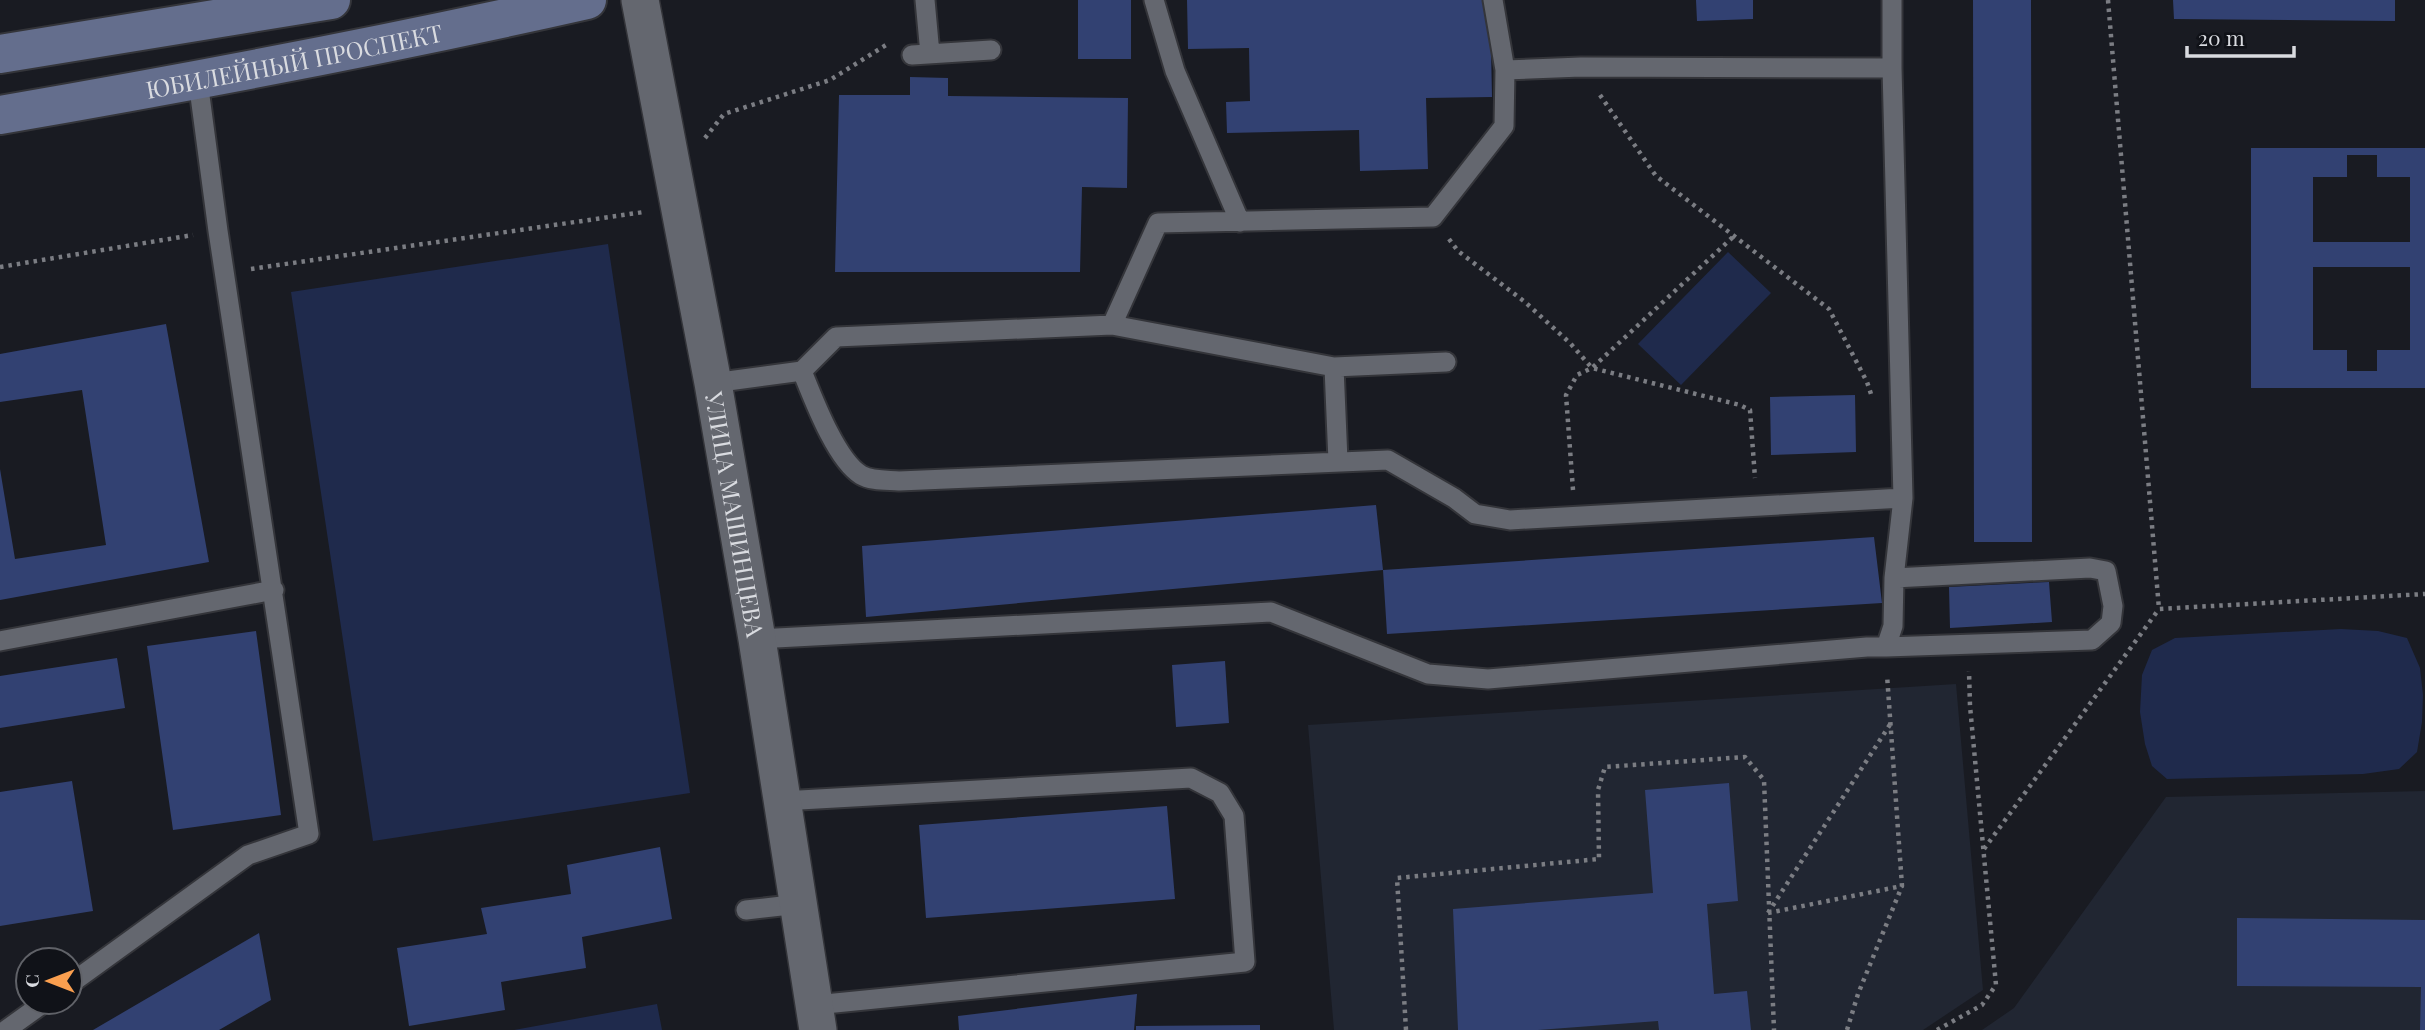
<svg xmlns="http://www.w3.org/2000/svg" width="2425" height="1030" viewBox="0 0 2425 1030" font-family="'Playfair Display',serif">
<rect width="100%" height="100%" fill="#191b22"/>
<path fill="#212632" d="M1956,684L1983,990L1923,1030H1334L1308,725Z
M2425,791V1030H1982L2014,1008L2166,797Z"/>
<path fill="#1f2a4c" d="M608,244L690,793L373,841L291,292Z
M1728,252L1771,293L1681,385L1638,344Z
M2341,629L2378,631L2407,638L2420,668L2423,695L2422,722L2417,752L2399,769L2363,774L2167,779L2152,766L2145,744L2140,712L2142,675L2152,650L2175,638Z
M657,1004L662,1030H514Z"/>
<path fill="#324172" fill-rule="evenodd" d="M1078,0H1131V59H1078Z
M1187,0H1490L1492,97L1426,98L1428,169L1360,171L1359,130L1227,133L1226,102L1250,101L1249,48L1188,49Z
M1696,0H1753V19L1697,21Z
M1973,0H2031L2032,542H1974Z
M2173,0H2395V21L2174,19Z
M910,77L948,78V96L1128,98L1127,188L1082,187L1080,272H835L839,95H910Z
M2251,148H2425V388H2251ZM2347,155H2377V177H2410V242H2313V177H2347ZM2313,267H2410V350H2377V371H2347V350H2313Z
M166,324L209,562L0,600V469L15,559L106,545L82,390L0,402V354Z
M1855,395L1856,452L1771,455L1770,397Z
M1376,505L1383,570L866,617L862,546Z
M1874,537L1882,603L1387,634L1383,570Z
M2049,582L2052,622L1950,628L1949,587Z
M256,631L281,815L173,830L147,646Z
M117,658L125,708L0,728V676Z
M1225,661L1229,723L1176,727L1172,665Z
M72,781L93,911L0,926V792Z
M1729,783L1738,901L1707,904L1714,994L1747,991L1751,1030H1659L1658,1021L1538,1030H1458L1453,909L1653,893L1645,790Z
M1167,806L1175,899L926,918L919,825Z
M660,847L672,919L582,937L586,968L501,982L505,1010L409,1026L397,948L487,934L481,908L571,894L567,865Z
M2237,918L2425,920V1030H2420L2421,987L2237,986Z
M259,933L271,1000L219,1030H93Z
M1137,994L1134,1030H959L958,1016Z
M1260,1025V1030H1136V1026Z"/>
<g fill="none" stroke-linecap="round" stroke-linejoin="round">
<defs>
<path id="service" d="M925,0L930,54
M1154,0L1175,71L1240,222
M1493,0L1505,70
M912,55L991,50
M1112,325L1334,367
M802,371C813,398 836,460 861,475C871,481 887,480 899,481L1388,460L1454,498L1475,514L1510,520L1903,498
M713,383L802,371L836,337L1112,325L1158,223L1433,217L1504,126L1505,70L1581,67L1892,68V0
M1338,461L1334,367L1446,362
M757,639L1271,612L1428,674L1488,679L1867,647H1886L1893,626L1894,578L1903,498L1892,68
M0,641L274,590
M1886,647L2092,640L2111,623L2113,606L2106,571L2090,568L1894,578
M782,801L1191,778L1220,793L1234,816L1245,962L815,1005
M746,910L799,904
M70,984L248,855L309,834L218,231L198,81
M6,1030L45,1002"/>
<g id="minor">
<path id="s1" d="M640,0L713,383L757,639L818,1030"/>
</g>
<g id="secondary">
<path d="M0,54L331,0"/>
<path id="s2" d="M0,115C197,81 392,44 587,0"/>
</g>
</defs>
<use href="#service" stroke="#34353a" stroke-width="23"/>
<use href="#minor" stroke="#34353a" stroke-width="40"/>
<use href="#secondary" stroke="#34353a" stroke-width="42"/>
<path stroke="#7b7d83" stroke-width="4.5" stroke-dasharray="3.5 5" stroke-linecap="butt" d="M2108,0L2159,609L2425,594
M1600,95L1656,176L1829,309L1867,382L1871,394
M705,138L724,114L830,80L886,45
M1449,239L1458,251L1525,302L1570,343L1592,368L1740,405L1750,410L1755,478
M0,267L193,235
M251,269L644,212
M1573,490L1566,395L1577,375L1592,368L1734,236
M1984,849L2159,609
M1768,913L1902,886L1887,675
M1768,913L1891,723
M1406,1030L1397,878L1599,859L1598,790L1605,767L1745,757L1764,780L1774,1030
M1847,1030L1858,994L1902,886
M1937,1030L1982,1005L1996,985L1970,706L1969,671"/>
<use href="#service" stroke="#64676f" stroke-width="19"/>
<use href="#minor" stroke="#64676f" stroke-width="37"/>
<use href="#secondary" stroke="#646e8d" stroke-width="38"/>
</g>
<g text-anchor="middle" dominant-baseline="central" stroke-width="7" stroke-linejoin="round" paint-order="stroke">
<g font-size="24" fill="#d9dbe0" stroke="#101218">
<text stroke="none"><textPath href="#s2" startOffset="299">ЮБИЛЕЙНЫЙ ПРОСПЕКТ</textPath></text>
<text stroke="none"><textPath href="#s1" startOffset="523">УЛИЦА МАШИНЦЕВА</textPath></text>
</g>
</g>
<g transform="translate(49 981) rotate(270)"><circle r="33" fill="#101218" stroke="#606268" stroke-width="2"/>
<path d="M0-5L12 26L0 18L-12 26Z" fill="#fa9f4f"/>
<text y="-10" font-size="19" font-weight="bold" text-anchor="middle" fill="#d9dbe0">С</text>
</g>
<path d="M2187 46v10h107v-10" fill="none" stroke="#d9dbe0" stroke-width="3.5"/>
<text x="2198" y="46" font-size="21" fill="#d9dbe0" stroke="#101218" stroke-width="5" paint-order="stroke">20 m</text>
</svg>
